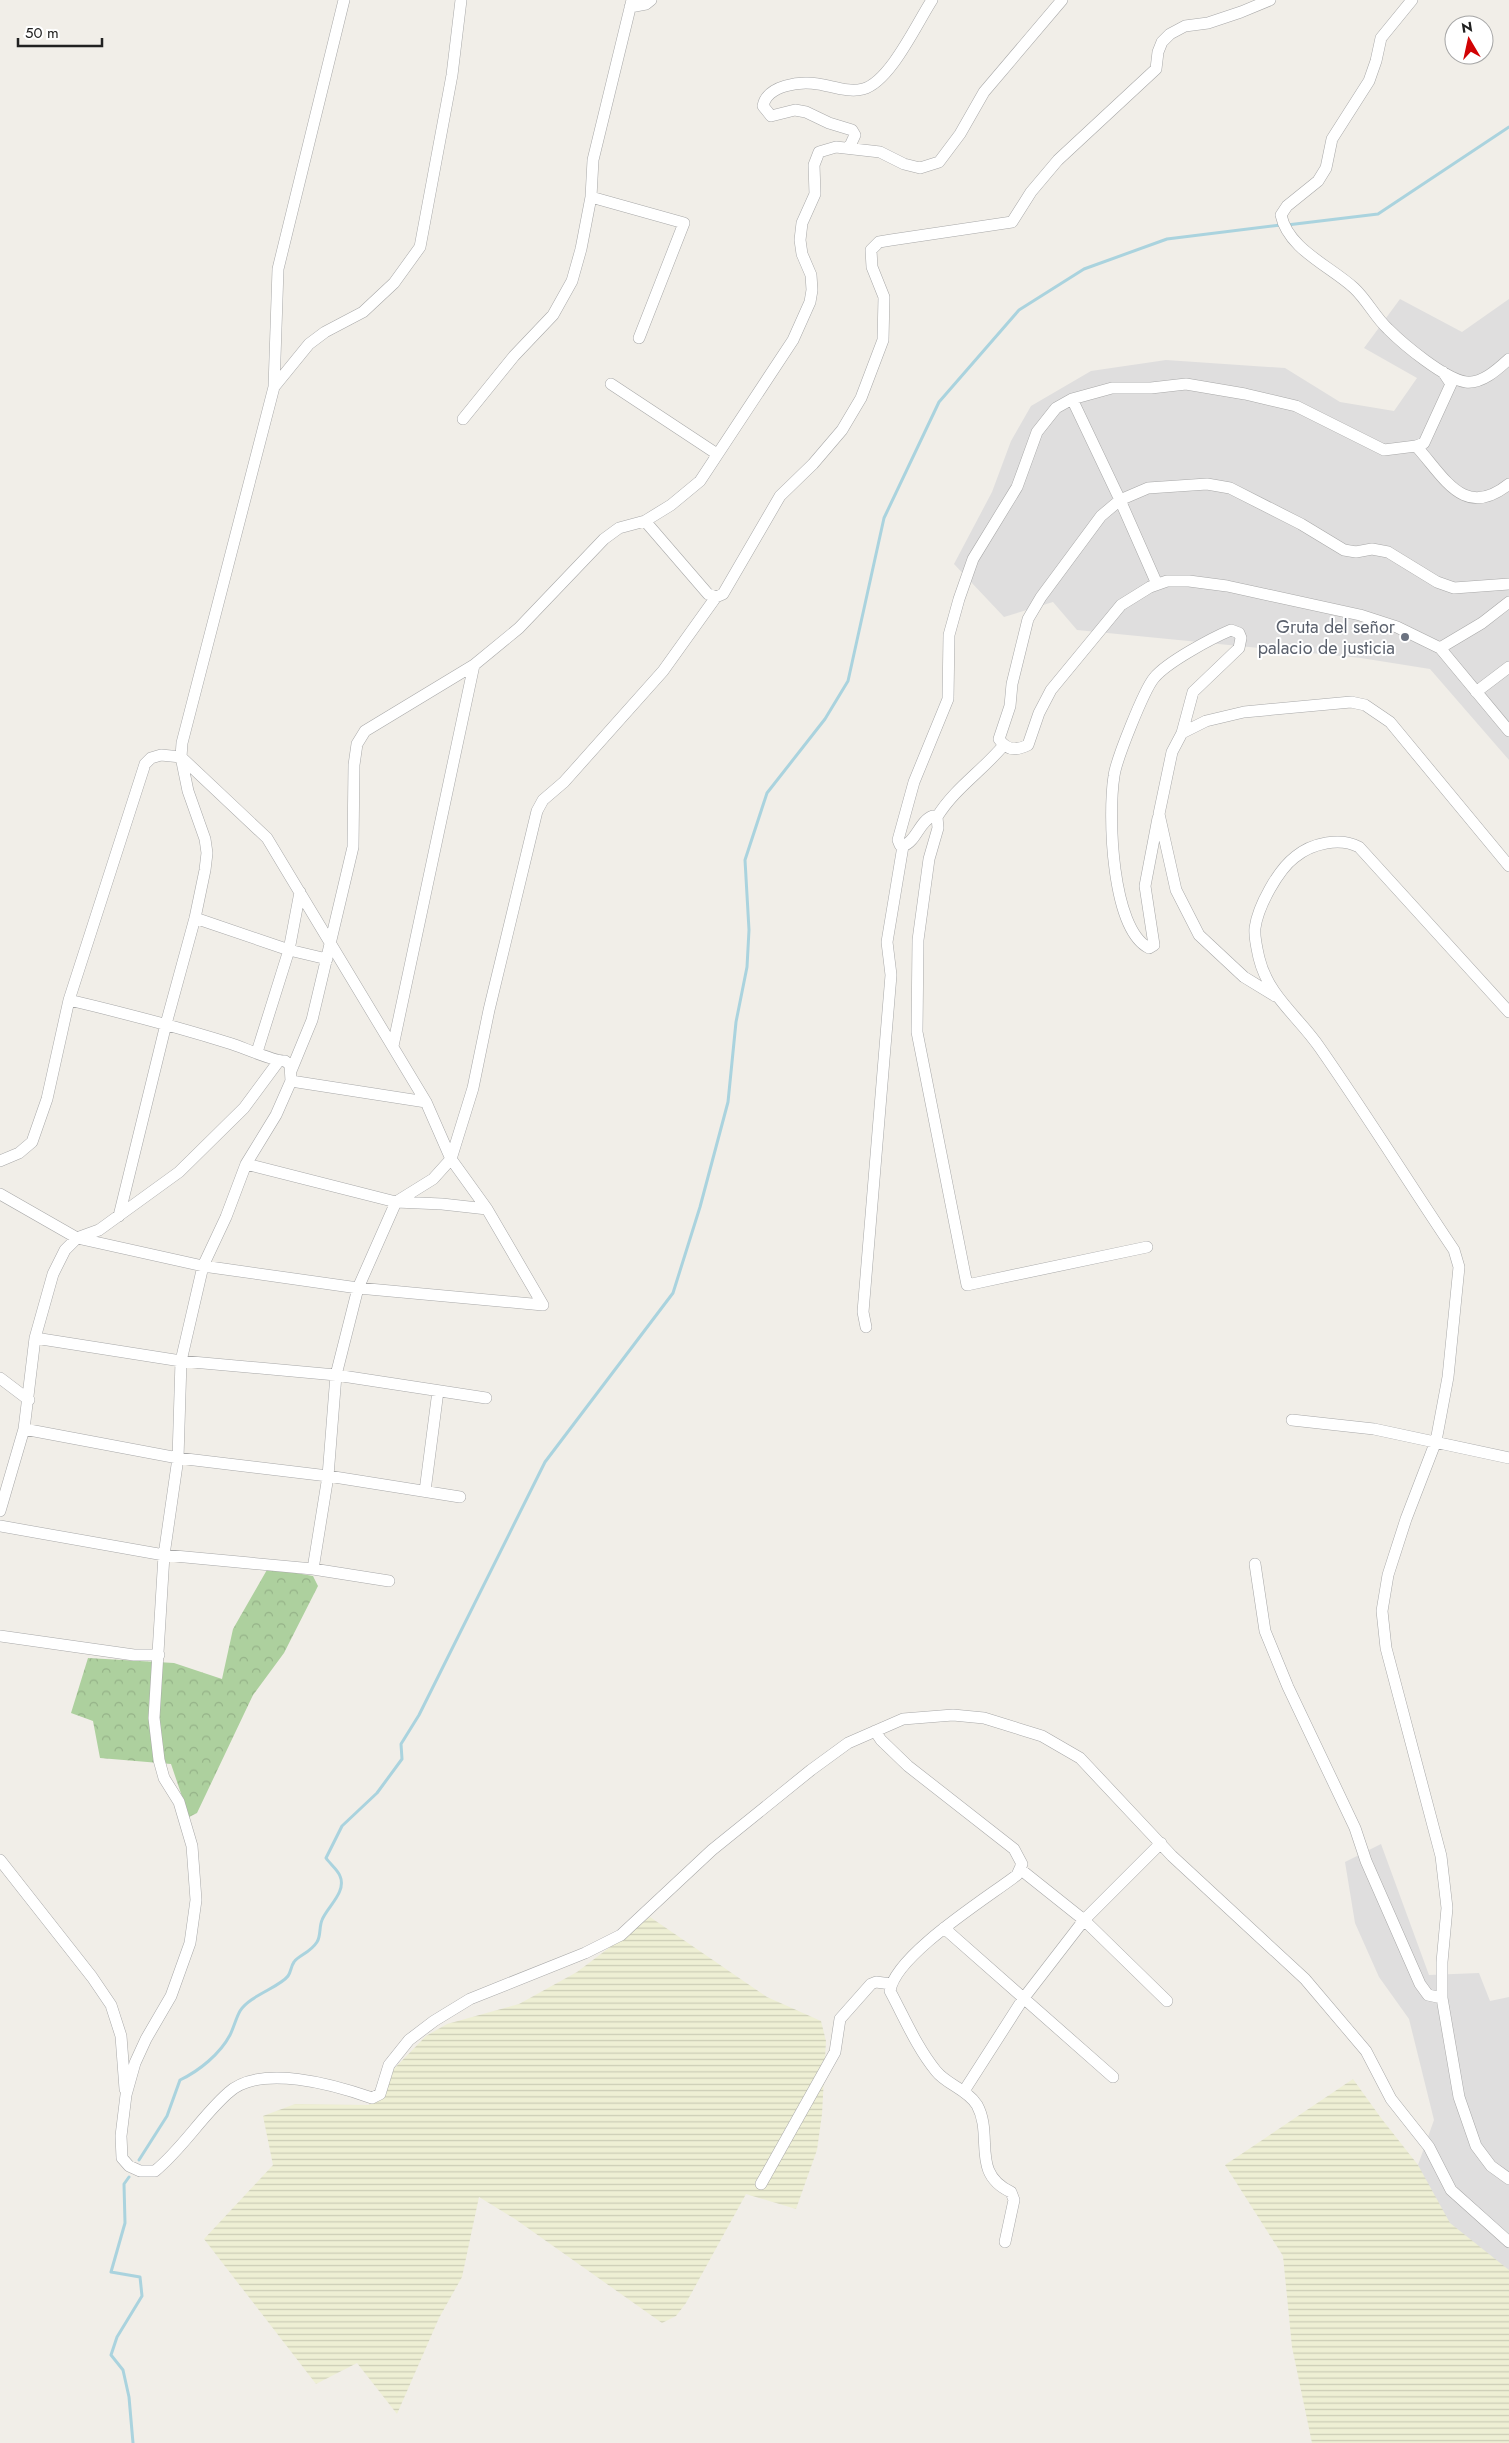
<svg xmlns="http://www.w3.org/2000/svg" width="1509" height="2443" viewBox="0 0 1509 2443" font-family="Jost,sans-serif">
<defs>
<pattern id="farmland-rules" width="6" height="5" patternUnits="userSpaceOnUse" patternTransform="scale(1.25)"><rect width="6" height="5" fill="#eeefd4"/><path d="M0 2.5h6" fill="none" stroke="#cccdb6"/></pattern>
<pattern id="forest-crowns" width="20" height="18" patternUnits="userSpaceOnUse" patternTransform="scale(1.25)"><rect width="20" height="18" fill="#add09e"/><path d="M2 6a3 3 0 1 1 6 0M12 15a3 3 0 1 1 6 0" fill="none" stroke="#95b288"/></pattern>
</defs>
<rect width="100%" height="100%" fill="#f1eee8"/>
<path fill="#dfdede" d="M1400,299L1462,332L1509,299V760L1430,669L1361,658L1077,630L1053,602L1004,617L954,564L992,492L1011,441L1031,406L1091,371L1166,360L1285,368L1340,402L1394,411L1417,378L1364,348Z
M1381,1844L1429,1975L1479,1973L1490,2001L1509,1997V2292L1459,2272L1418,2165L1434,2120L1409,2019L1379,1977L1355,1923L1345,1862Z"/>
<path fill="url(#farmland-rules)" d="M650,1917L767,1997L821,2021L826,2041L822,2114L817,2150L796,2209L746,2194L686,2303L676,2316L662,2323L515,2219L479,2197L462,2277L439,2318L397,2414L357,2363L316,2384L204,2239L273,2165L263,2116L295,2104L369,2105L388,2075L426,2036L447,2024L519,2004L577,1972Z
M1353,2079L1381,2118L1418,2165L1450,2223L1509,2270V2443H1312L1292,2347L1283,2256L1225,2165Z"/>
<path fill="url(#forest-crowns)" d="M268,1568L313,1576L318,1586L284,1653L253,1695L197,1813L189,1817L171,1764L100,1758L93,1721L71,1713L88,1658L174,1663L222,1679L233,1629Z"/>
<g fill="none" stroke-linecap="round" stroke-linejoin="round">
<path stroke="#aad3de" stroke-width="3" d="M1287,225L1378,214L1509,127
M139,2160L167,2116L180,2080C199,2071 220,2054 230,2035C234,2027 236,2018 240,2011C249,1996 280,1987 288,1976C291,1972 291,1966 294,1962C299,1955 310,1953 317,1942C321,1936 319,1927 322,1920C327,1907 347,1892 340,1876C338,1870 330,1864 326,1858L342,1826L377,1793L402,1759L401,1744L419,1715L545,1462L673,1293L700,1207L728,1102L736,1022L747,967L749,930L745,860L767,793L825,719L848,681L884,518L939,402L1019,310L1084,269L1167,239L1281,225
M129,2177L124,2184L125,2223L111,2272L140,2277L142,2296L117,2337L111,2355L123,2370L129,2397L133,2443"/>
<defs>
<path id="minor" d="M1412,0L1381,38L1376,61L1369,81L1332,139L1326,168L1318,181L1287,206L1281,215C1288,249 1330,266 1354,288C1367,300 1375,317 1388,329C1404,345 1445,379 1466,382C1482,384 1498,369 1509,359
M630,7L646,4L651,0
M849,148L855,135L852,130L829,123L806,112L795,110L771,116L763,106C767,85 800,81 818,84C832,86 849,93 863,89C890,82 917,23 932,0
M591,197L684,223L639,338
M611,384L717,454
M274,387L278,269L344,0
M1072,399L1120,500L1157,584
M463,419L514,356L553,315L572,281L581,249L591,197L593,160L632,0
M1416,446C1445,478 1464,520 1509,484
M645,521L708,594L716,597L723,594L780,496L813,464L842,430L861,398L883,340L884,297L872,267L871,250L879,242L891,240L1012,222L1031,192L1058,160L1156,69L1158,52L1162,42L1170,34L1185,26L1208,23L1241,12L1270,0
M1509,584L1454,588L1437,582L1388,552L1372,549L1356,552L1344,550L1301,524L1230,488L1207,484L1148,488L1120,500L1101,516L1041,597L1028,619L1012,684L1010,706L999,739C1006,750 1016,751 1028,745L1039,713L1051,690L1121,605L1150,587L1167,581H1189L1227,586L1360,615L1397,627L1440,648L1509,731
M1440,648L1482,623L1509,602
M1476,692L1509,667
M1003,746C982,771 954,789 937,817L938,828L929,859L918,940L917,1032L967,1285L1147,1247
M937,817L933,816C919,821 917,841 903,846L900,845L898,840L914,782L948,699L949,635L959,599L973,559L1017,487L1037,432L1056,408L1072,399L1112,388H1151L1186,384L1245,394L1296,406L1384,450L1416,446L1424,443L1451,384L1443,372
M1158,818L1145,886L1154,945L1149,948C1111,929 1108,814 1114,776C1116,760 1144,690 1154,678C1167,662 1212,638 1231,630L1239,633L1241,638L1239,648L1193,692L1182,733
M195,918L289,950L327,959
M1275,996L1244,977L1199,935L1176,890L1159,814L1172,752L1182,733L1206,721L1244,712L1351,702L1365,705L1390,722L1509,866
M69,1000C124,1013 178,1027 232,1044C244,1048 276,1062 285,1061L290,1065L291,1081L276,1115L246,1164L226,1217L203,1266L181,1361L178,1458L164,1555L154,1718L159,1760L164,1778L179,1802L192,1846L196,1900L190,1943L171,1996L146,2039L135,2063L126,2095L121,2136L122,2158L129,2166L140,2171H155C183,2148 201,2117 228,2093C260,2063 335,2085 372,2098L380,2094L389,2065L409,2040L434,2021L470,1999L585,1953L621,1935L712,1850L811,1770L848,1743L903,1719L953,1715L984,1718L1042,1736L1080,1758L1172,1856L1305,1979L1366,2051L1391,2099L1429,2147L1451,2190L1509,2242
M1509,1012L1359,847C1340,837 1312,843 1295,857C1278,870 1258,906 1255,928C1254,937 1257,949 1259,958C1268,996 1299,1017 1320,1048C1366,1114 1409,1183 1454,1250L1459,1267L1448,1377L1436,1441L1406,1519L1388,1575L1382,1611L1386,1648L1441,1856L1447,1908L1442,1962V1998L1459,2097L1476,2146L1491,2166L1509,2179
M393,1046L474,665
M257,1052L289,950L300,892
M291,1071L312,1020L353,847L354,765L357,744L365,731L474,665L519,628L604,539L619,528L645,521L671,505L700,481L793,340L810,302L812,290L811,275L802,254L800,240L802,223L815,194L814,165L819,152L836,147L880,152L904,164L920,168L939,162L960,134L984,92L1062,0
M291,1081L426,1102
M0,1161L19,1153L32,1142L47,1099L69,1000L145,764L151,758L161,755L181,757L267,838L426,1102L451,1159L487,1209L543,1305
M246,1164L396,1202L442,1204L487,1209
M0,1194L77,1238L203,1266L358,1288L543,1305
M119,1216L166,1024L195,918L205,870L207,853L205,839L188,791L181,757L182,743L274,387L309,344L325,332L363,312L394,283L420,247L452,75L461,0
M866,1327L863,1312L891,975L887,942L903,846
M35,1338L181,1361L336,1375L486,1398
M0,1378L29,1400
M1292,1420L1374,1429L1509,1458
M24,1429L178,1458L328,1476L460,1497
M425,1491L438,1391
M0,1511L24,1429L35,1338L53,1274L65,1250L77,1238L99,1230L179,1172L244,1108L278,1062
M0,1526L164,1555L313,1569L389,1581
M1255,1564L1265,1631L1288,1687L1355,1828L1366,1861L1420,1984L1428,1995L1442,1998
M313,1569L328,1476L336,1375L358,1288L396,1202L433,1179L451,1159L473,1088L489,1010L537,811L543,800L564,782L663,671L716,597
M0,1636L134,1655H159
M875,1731L881,1740L908,1766L1014,1849L1022,1864L1017,1875C987,1898 895,1955 890,1991C904,2017 917,2048 936,2071C947,2085 967,2089 977,2105C994,2136 970,2173 1011,2192L1014,2200L1005,2242
M0,1860L92,1977L111,2005L121,2036L125,2089
M1020,1869L1084,1920L1167,2001
M944,1928L1113,2077
M964,2091L1023,1999L1084,1920L1161,1843
M761,2184L835,2052L840,2019L871,1984L876,1982L891,1984"/>
</defs>
<use href="#minor" stroke="#a8a8a8" stroke-width="12"/>
<use href="#minor" stroke="#fff" stroke-width="11"/>
</g>
<circle fill="#6b7280" stroke="#fff" stroke-width="2" cx="1405" cy="637" r="5"/>
<g text-anchor="middle" dominant-baseline="central" stroke-width="4" stroke-linejoin="round" paint-order="stroke">
<g font-size="18" fill="#5b616d" stroke="#fff" text-anchor="end">
<text x="1395" y="627">Gruta del señor<tspan x="1395" dy="21">palacio de justicia</tspan></text>
</g>
</g>
<g transform="translate(1469 40) rotate(351)"><circle r="24" fill="#ffffff" stroke="#a6a6a6"/>
<path d="M0-4L9 19L0 12L-9 19Z" fill="#d10204"/>
<text y="-8" font-size="14" font-weight="bold" text-anchor="middle" fill="#212121">N</text>
</g>
<path d="M18 38v8h84v-8" fill="none" stroke="#212121" stroke-width="2.5"/>
<text x="25" y="38" font-size="15" fill="#212121" stroke="#ffffff" stroke-width="4" paint-order="stroke">50 m</text>
</svg>
